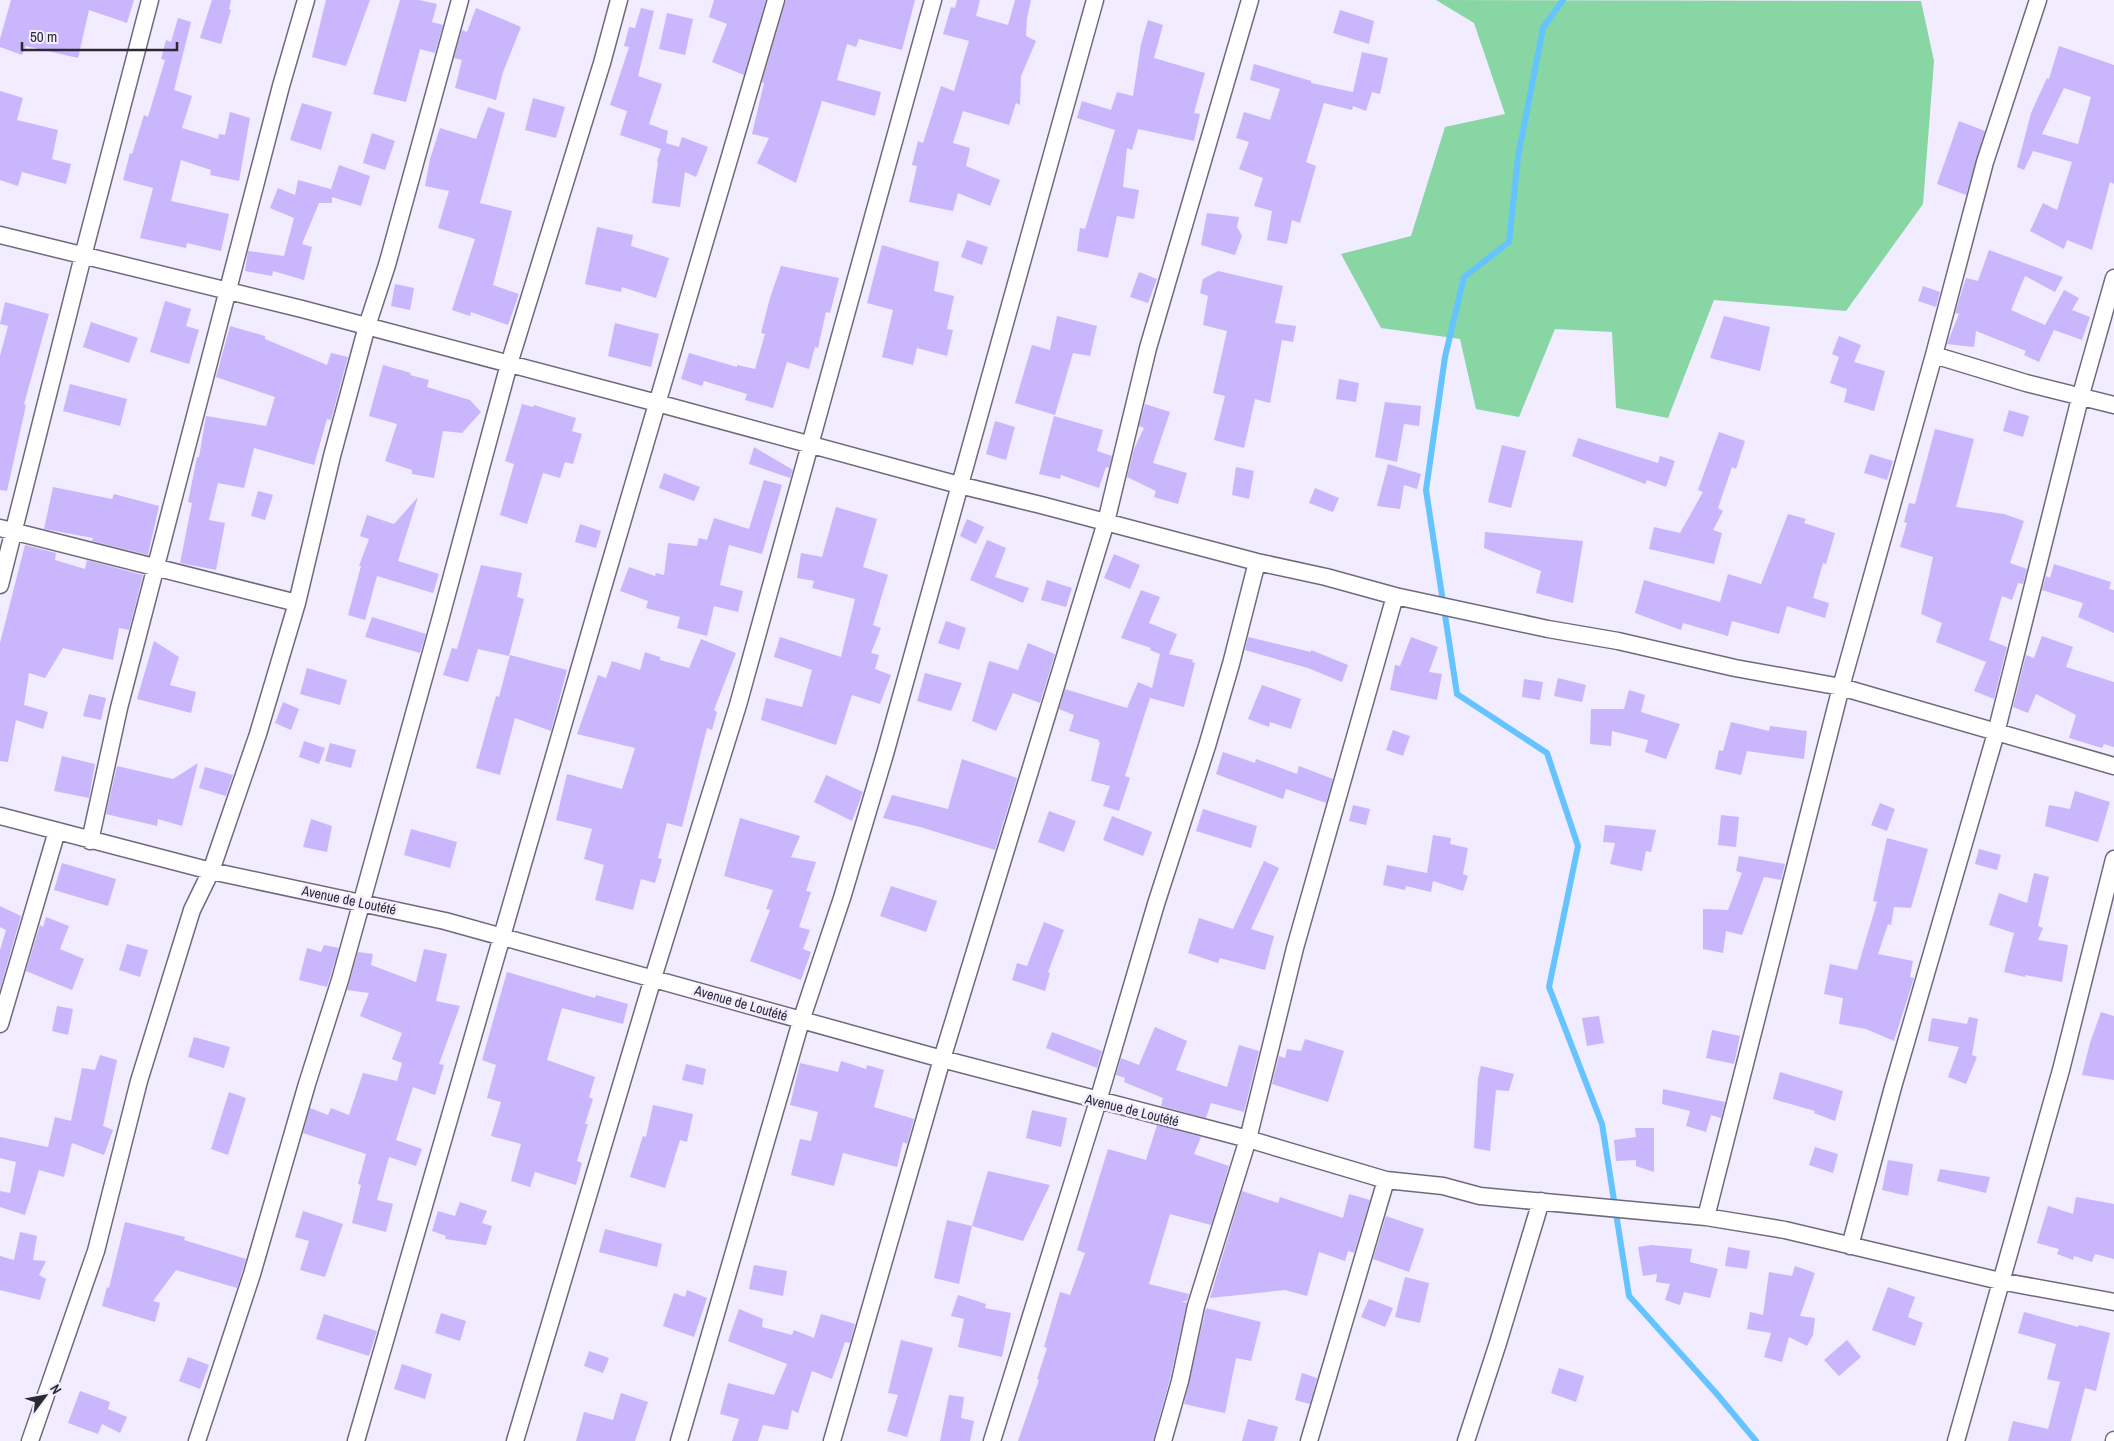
<svg xmlns="http://www.w3.org/2000/svg" width="2114" height="1441" viewBox="0 0 2114 1441" font-family="'Archivo Narrow',sans-serif">
<rect width="100%" height="100%" fill="#f1ecff"/>
<path fill="#87d6a3" d="M1436,0L1921,1L1934,61L1923,204L1846,311L1714,300L1668,418L1616,408L1612,332L1555,329L1519,417L1476,409L1460,339L1381,328L1341,254L1411,236L1445,127L1505,114L1474,23Z"/>
<g fill="none" stroke-linecap="round" stroke-linejoin="round">
<path stroke="#65c3ff" stroke-width="6" d="M1563,0L1543,28L1518,157L1509,242L1464,277L1445,357L1426,490L1457,694L1547,753L1578,846L1549,987L1602,1124L1629,1296L1716,1393L1756,1441"/>
</g>
<path fill="#cab6fc" fill-rule="evenodd" d="M11,0H134L127,23L89,10L78,58L26,46L22,55L0,47V39Z
M212,0H231L229,9L231,10L221,44L200,38Z
M326,0H370L346,66L312,57Z
M400,0H419L437,4L432,22L443,25L435,53L420,49L406,102L373,94Z
M714,0H766L744,75L712,62L727,24L709,17Z
M786,0H915L902,50L859,39L856,47L847,44L837,80L881,92L875,116L822,101L796,183L757,163L769,138L752,134L764,83L762,82Z
M957,0H980L976,16L1008,25L1015,0H1031L1027,18L1026,36L1036,41L1021,76L1020,105L1016,103L1009,125L963,111L953,143L970,148L966,166L1000,180L990,206L958,193L953,211L909,202L917,166L912,165L918,141L923,143L941,86L954,91L969,41L943,34L951,7L955,8Z
M476,8L521,27L503,72L496,100L455,88L462,60L454,58L462,30L467,32Z
M641,8L654,11L638,76L662,84L649,124L668,131L666,143L679,147L682,137L708,147L696,177L685,172L680,207L652,203L658,162L657,161L661,149L620,135L627,111L610,105L629,47L624,46L629,27L635,28Z
M1340,10L1374,21L1369,44L1333,33Z
M667,13L693,19L685,55L659,49Z
M178,18L191,22L174,90L192,96L182,128L218,139L219,134L225,135L230,112L250,118L239,181L210,175L211,170L181,160L171,201L229,214L221,251L187,243L186,248L140,238L153,188L123,180L130,153L132,154L144,115L148,117L165,60L161,59L166,40L171,42Z
M1148,20L1163,25L1154,58L1205,73L1194,113L1200,114L1194,141L1138,129L1132,150L1127,148L1123,187L1139,190L1134,219L1117,216L1108,258L1077,251L1080,228L1085,229L1115,130L1077,118L1082,101L1111,110L1117,92L1133,96L1141,44Z
M2059,46L2114,65V184L2110,182L2092,250L2067,240L2064,249L2030,231L2043,203L2057,210L2072,162L2033,151L2024,170L2017,167L2031,113L2047,78L2049,79ZM2064,88L2091,97L2078,144L2042,134Z
M1362,52L1388,58L1380,94L1372,92L1366,111L1353,106L1352,110L1324,103L1306,162L1316,166L1300,223L1292,220L1287,244L1267,240L1272,211L1254,206L1263,178L1239,169L1249,142L1236,138L1244,112L1270,120L1280,89L1250,80L1254,64L1311,81V83L1353,92Z
M0,91L23,98L17,120L58,130L52,159L71,164L66,184L22,172L18,186L0,180Z
M533,98L565,107L556,138L525,130Z
M302,103L332,112L321,150L290,140Z
M488,107L505,113L480,203L512,211L493,285L519,294L508,325L471,312L470,316L452,310L475,239L438,228L449,191L425,186L430,159L440,128L476,139Z
M1959,121L1985,131L1966,195L1937,184Z
M372,133L395,141L385,170L363,163Z
M339,165L370,176L361,206L332,197V203H319L302,244L312,247L304,280L273,271L272,276L245,271L248,251L284,256L294,218L270,208L278,188L295,195L298,180L331,189Z
M1207,213L1239,217L1237,227L1242,236L1235,255L1201,245Z
M597,227L633,235L631,246L669,258L656,298L622,287L621,292L585,284Z
M967,240L988,247L982,265L961,257Z
M882,245L939,262L934,291L954,296L947,329L953,330L947,356L917,348L913,365L882,357L893,310L867,303Z
M1989,250L2063,277L2055,292L2025,276L2011,310L2045,325L2064,290L2079,298L2072,310L2090,317L2082,340L2054,330L2039,362L2024,355L2026,351L1976,331L1974,347L1947,344L1959,314L1955,313L1966,278L1978,281Z
M781,266L839,278L830,313L826,312L818,348L815,347L809,369L787,362L773,408L745,400L747,394L704,381L702,386L681,379L689,353L737,367V365L755,369L765,334L761,333L770,298Z
M1218,271L1283,286L1275,323L1296,326L1293,342L1282,340L1270,403L1255,399L1244,448L1214,440L1225,396L1213,393L1227,331L1203,325L1208,296L1200,293L1203,279Z
M1139,272L1157,279L1148,303L1130,297Z
M395,284L414,288L410,310L391,306Z
M1923,286L1940,292L1936,307L1918,301Z
M165,301L191,309L186,326L199,330L189,364L150,352Z
M5,302L49,314L24,404L26,405L7,491L0,490V356L8,326L0,324Z
M1057,316L1097,326L1090,356L1073,353L1055,415L1015,403L1032,345L1050,350Z
M1724,316L1770,327L1760,371L1710,358Z
M91,322L138,338L129,363L83,347Z
M615,323L659,334L651,367L608,356Z
M230,326L265,336V339L327,365L331,353L348,357L331,420L327,419L314,465L254,448L244,488L218,483L209,520L225,523L216,570L180,563L192,503L188,502L197,457H199L206,416L266,426L275,397L216,377Z
M1839,336L1861,345L1854,362L1885,371L1874,411L1844,402L1847,389L1830,383L1839,357L1832,354Z
M383,365L411,373L410,375L429,380L427,387L470,400L481,412L462,433L443,431L434,478L412,474V470L385,461L397,424L369,416Z
M1339,379L1359,383L1356,402L1336,399Z
M70,384L127,399L120,426L63,411Z
M1385,402L1421,406L1419,426L1404,424L1397,462L1375,457Z
M522,404L533,407L534,405L576,418L572,431L582,434L573,464L565,462L560,478L543,473L527,524L500,515L514,464L505,461Z
M1145,404L1170,412L1153,463L1187,473L1178,504L1154,497L1156,491L1127,477L1134,449L1144,428L1139,426Z
M2009,410L2029,416L2023,437L2003,431Z
M1054,416L1103,430L1097,451L1112,456L1109,468L1106,467L1099,488L1061,475L1060,479L1039,474Z
M995,421L1015,427L1006,460L986,454Z
M1935,429L1974,439L1956,507L2004,514L2024,521L2010,563L2027,569L2023,584L2018,583L2012,600L2002,596L1989,640L2007,647L1994,699L1974,691L1986,662L1936,642L1942,623L1921,614L1933,557L1900,547L1907,523L1904,522L1909,503L1915,504Z
M1719,432L1745,441L1736,469L1732,467L1718,508L1723,511L1713,530L1722,533L1714,564L1649,549L1654,527L1680,533L1703,492L1698,490Z
M1578,438L1658,463L1660,456L1675,461L1666,487L1647,480L1645,484L1572,456Z
M1502,445L1526,451L1511,508L1488,502Z
M754,447L793,470L790,478L749,464Z
M1870,454L1893,461L1887,480L1864,473Z
M1388,464L1421,474L1417,489L1404,485L1400,509L1377,506Z
M1236,467L1254,471L1249,499L1232,495Z
M664,473L700,487L694,501L659,488Z
M764,480L782,485L762,554L729,545L720,585L743,591L738,612L714,606L707,636L677,628L680,617L646,608L648,601L620,591L629,567L655,576L656,573L664,575L668,543L697,546L699,538L707,540L714,518L749,529Z
M53,487L112,499L114,494L159,506L148,555L92,541L93,538L44,529Z
M1315,488L1339,498L1333,512L1309,503Z
M258,491L273,495L265,520L251,516Z
M418,497L398,561L439,574L433,593L377,576L365,620L348,615L361,566H359L369,539L360,536L367,515L394,524Z
M836,507L877,519L863,567L888,575L873,625L881,628L871,653L879,655L875,669L891,675L880,704L852,695L836,745L761,720L766,698L802,707L812,670L774,657L780,637L841,657L855,599L812,588L814,581L797,578L801,553L822,557Z
M1788,514L1806,519L1804,523L1835,533L1826,564L1823,563L1813,598L1829,603L1825,618L1787,606L1779,634L1732,621L1728,636L1683,623L1681,630L1635,613L1644,580L1720,602L1728,574L1761,584Z
M967,519L984,527L976,544L960,536Z
M580,524L601,531L596,548L575,542Z
M1485,532L1583,541L1573,603L1536,593L1541,571L1484,548Z
M987,540L1006,548L995,577L1029,588L1023,603L970,580Z
M25,545L56,553L55,560L85,569L87,560L143,575L129,630L119,628L113,660L63,648L45,678L29,673L24,705L48,712L43,729L16,720L8,762L0,761V643Z
M1114,554L1140,565L1130,589L1104,578Z
M2054,564L2111,582L2109,589L2114,590V633L2078,617L2083,603L2042,590L2046,576L2050,578Z
M481,565L522,573L517,597L524,599L509,656L478,649L468,682L443,675L452,648L457,649Z
M1047,580L1072,588L1066,607L1041,600Z
M1141,590L1160,597L1149,623L1177,634L1169,654L1193,660L1192,662L1195,663L1184,707L1150,698L1125,776L1130,778L1119,811L1103,806L1110,786L1091,781L1100,742H1098L1099,740L1069,731L1074,715L1059,709L1065,689L1127,708L1138,682L1152,688L1160,654L1150,650L1151,648L1121,638Z
M372,617L426,634L420,653L365,637Z
M946,621L966,628L959,650L938,643Z
M2042,636L2073,647L2066,667L2114,682V747L2104,744L2102,748L2069,738L2076,715L2036,694L2028,713L2013,707L2026,655L2034,658Z
M1248,637L1311,652V650L1348,665L1342,682L1308,668L1245,650Z
M1411,637L1438,647L1429,672L1442,674L1437,700L1390,690L1395,665L1400,666Z
M701,639L736,653L714,710L717,712L712,730L707,728L682,827L667,823L658,858L662,859L655,883L641,879L633,910L595,900L604,865L584,859L592,829L556,820L567,774L622,789L635,748L577,734L598,675L606,678L612,661L640,670L645,652L660,657V660L689,668Z
M154,641L179,657L170,685L196,692L191,713L137,699Z
M1028,643L1055,654L1040,703L1013,693L996,731L972,721L989,661L1018,670Z
M510,655L567,670L551,731L515,718L500,775L476,768L496,696L499,697Z
M307,668L347,680L340,705L300,694Z
M925,673L962,683L951,711L917,701Z
M1558,678L1586,685L1582,702L1554,696Z
M1524,679L1543,682L1540,700L1522,697Z
M1262,685L1301,699L1291,729L1270,722L1269,727L1248,719Z
M1629,690L1645,695L1641,712L1680,724L1666,759L1645,752L1648,740L1612,731L1611,746L1590,744L1591,709H1624Z
M89,694L106,698L101,720L83,716Z
M283,702L299,709L291,730L275,723Z
M1731,722L1769,731L1770,726L1807,731L1804,759L1747,751L1741,775L1715,769L1719,750L1723,751Z
M1393,730L1410,736L1403,756L1386,750Z
M304,741L325,748L319,764L299,757Z
M330,743L356,750L351,768L325,761Z
M1223,752L1255,763L1256,759L1297,774L1299,766L1333,779L1326,803L1286,789L1283,799L1216,774Z
M62,756L95,764L89,798L54,791Z
M962,759L1017,778L995,850L920,827L883,818L892,795L948,809Z
M198,763L182,826L158,819L157,826L106,814L117,766L173,779Z
M205,767L233,775L226,796L199,788Z
M826,775L863,792L852,821L814,802Z
M2075,791L2110,802L2098,842L2045,826L2049,805L2070,809Z
M1880,803L1895,809L1887,831L1871,825Z
M1353,805L1370,809L1366,825L1349,821Z
M1203,809L1257,826L1251,848L1196,831Z
M1049,811L1076,821L1064,852L1038,842Z
M1721,815L1739,817L1736,847L1718,845Z
M1112,816L1152,832L1143,856L1103,840Z
M740,818L800,836L791,857L816,862L806,891L811,892L799,927L810,930L803,949L811,952L801,980L750,961L770,910L766,909L773,890L724,876Z
M311,819L332,826L327,852L303,847Z
M1605,825L1656,830L1651,852L1646,851L1642,871L1610,864L1615,843L1603,842Z
M411,829L457,842L450,868L404,855Z
M1433,835L1451,838L1450,844L1468,848L1463,874L1468,876L1463,891L1433,881L1431,892L1406,886L1405,890L1383,885L1387,865L1427,873Z
M1887,838L1928,849L1911,908L1894,907L1891,925L1888,924L1878,954L1913,961L1910,977L1914,978L1894,1041L1866,1029L1839,1024L1843,998L1824,994L1830,964L1857,970L1877,902L1873,901Z
M1979,849L2001,855L1997,870L1975,864Z
M1739,856L1785,864L1781,880L1764,877L1742,935L1726,931L1723,953L1703,949V909L1728,910L1742,873L1736,871Z
M1264,861L1279,868L1251,929L1274,936L1265,970L1220,958L1218,963L1188,953L1199,918L1233,929Z
M62,863L116,879L108,906L54,890Z
M2034,873L2049,877L2038,926L2043,928L2038,940L2068,945L2062,982L2025,975V977L2004,972L2014,933L1989,925L1999,893L2027,903Z
M891,886L937,901L926,932L880,916Z
M0,906L21,916L0,989V950L6,930L0,927Z
M46,917L69,926L60,949L84,959L72,990L26,971L40,925L43,927Z
M1044,922L1064,930L1048,972L1050,973L1045,991L1012,980L1017,963L1027,966Z
M127,944L148,950L140,977L119,970Z
M324,945L339,948L327,987L299,980L307,948L321,952Z
M424,949L447,954L436,1001L460,1006L439,1064L444,1065L435,1095L413,1087L396,1140L422,1149L416,1166L389,1157L377,1200L393,1204L386,1232L352,1223L361,1185L358,1184L366,1154L303,1133L310,1108L328,1115L331,1108L349,1115L363,1073L397,1081L402,1063L392,1059L402,1033L360,1016L369,993L347,990L358,952L373,954L371,965L416,982Z
M507,972L595,998L596,995L628,1004L623,1024L562,1008L547,1060L595,1077L589,1097L593,1099L585,1124H588L577,1161L582,1163L576,1185L535,1172L530,1187L511,1181L521,1144L491,1136L501,1102L487,1098L496,1065L482,1060Z
M57,1006L73,1009L68,1035L52,1031Z
M2101,1012L2114,1016V1080L2082,1075L2090,1043Z
M1599,1016L1604,1043L1587,1046L1582,1018Z
M1969,1017L1978,1019L1972,1055L1977,1057L1966,1084L1948,1077L1959,1047L1928,1041L1932,1018L1967,1024Z
M1155,1027L1187,1041L1176,1070L1227,1087L1239,1045L1259,1051L1244,1112L1211,1103L1206,1118L1161,1106L1163,1098L1124,1082L1125,1078L1116,1075L1121,1058L1139,1065Z
M1712,1030L1740,1036L1734,1064L1706,1058Z
M1052,1032L1102,1051L1097,1068L1046,1048Z
M194,1037L230,1047L224,1068L188,1057Z
M1305,1039L1344,1051L1328,1102L1272,1084L1279,1056L1285,1058L1287,1049L1301,1051Z
M100,1055L117,1060L103,1126L113,1130L104,1155L72,1143L64,1177L39,1170L25,1215L0,1207V1191L10,1193L16,1162L0,1158V1137L48,1147L55,1117L71,1121L82,1068L95,1070Z
M841,1061L866,1069L867,1065L884,1070L874,1107L914,1119L907,1144L903,1142L897,1167L843,1153L834,1186L791,1175L800,1139L811,1141L818,1112L790,1105L800,1063L838,1072Z
M686,1064L706,1069L703,1085L682,1080Z
M1481,1066L1514,1074L1509,1091L1496,1090L1490,1151L1474,1148L1478,1078Z
M1780,1072L1843,1091L1835,1121L1814,1113L1815,1111L1773,1099Z
M1663,1089L1725,1102L1721,1118L1711,1115L1706,1132L1686,1126L1690,1111L1662,1104Z
M229,1092L246,1098L228,1155L211,1149Z
M653,1105L693,1114L687,1142L680,1140L665,1188L630,1177L643,1136L646,1137Z
M1032,1110L1067,1118L1061,1147L1026,1138Z
M1157,1125L1201,1137L1194,1154L1229,1166L1211,1225L1170,1214L1149,1284L1189,1294L1187,1301H1181L1187,1303L1170,1379L1153,1441H1018L1039,1380L1037,1379L1047,1348L1044,1347L1060,1292L1070,1295L1085,1253L1077,1250L1108,1149L1146,1160Z
M1635,1128H1654V1172L1636,1166V1160L1616,1161L1614,1140L1636,1137Z
M1815,1147L1838,1154L1833,1173L1809,1165Z
M1888,1160L1913,1164L1908,1196L1882,1190Z
M1940,1169L1990,1177L1986,1193L1937,1181Z
M988,1171L1050,1185L1023,1241L972,1226Z
M1242,1191L1278,1203L1280,1197L1343,1218L1349,1194L1370,1200L1354,1253L1348,1251L1345,1261L1319,1252L1307,1296L1285,1290L1210,1298Z
M2076,1197L2114,1204V1259L2095,1254L2092,1262L2074,1256L2073,1260L2057,1254L2059,1249L2037,1243L2048,1206L2073,1214Z
M460,1202L487,1211L482,1223L492,1226L486,1245L445,1239L446,1236L432,1231L438,1211L455,1216Z
M303,1211L343,1224L325,1277L300,1270L309,1241L295,1237Z
M1386,1216L1424,1229L1409,1272L1373,1259Z
M947,1220L972,1226L959,1284L934,1278Z
M125,1222L185,1237L184,1240L246,1259L237,1288L176,1270L153,1301L160,1303L155,1322L102,1306L107,1287L109,1288Z
M605,1229L662,1244L657,1267L599,1252Z
M20,1232L37,1236L33,1260L46,1261L39,1275L46,1279L40,1300L0,1290V1256L14,1260Z
M1652,1245L1692,1249L1690,1262L1718,1269L1710,1298L1684,1292L1680,1305L1665,1300L1670,1284L1656,1282L1657,1274L1643,1276L1638,1247Z
M1728,1247L1750,1251L1747,1269L1725,1266Z
M754,1265L787,1271L783,1296L749,1289Z
M1795,1266L1815,1273L1800,1316L1815,1318L1813,1335L1807,1346L1789,1337L1782,1362L1764,1357L1771,1333L1747,1329L1750,1312L1763,1315L1769,1272L1792,1276Z
M1405,1277L1429,1283L1420,1323L1395,1317Z
M1888,1287L1915,1297L1908,1317L1923,1323L1915,1346L1872,1330Z
M687,1290L707,1298L694,1337L663,1326L674,1293L685,1297Z
M958,1295L986,1304L985,1308L1011,1313L1002,1357L958,1347L964,1319L951,1316Z
M1369,1299L1393,1308L1385,1327L1361,1317Z
M1206,1308L1261,1322L1251,1361L1236,1358L1225,1413L1184,1404Z
M739,1309L763,1319L762,1327L792,1335L794,1330L814,1338L821,1314L855,1324L850,1343L845,1342L832,1379L812,1371L798,1413L792,1410L788,1430L763,1425L758,1441H732L739,1419L720,1414L728,1383L774,1395L787,1364L728,1341Z
M2024,1312L2078,1327L2079,1325L2110,1333L2096,1391L2085,1388L2071,1441H2008L2013,1421L2048,1429L2060,1382L2047,1379L2056,1344L2018,1333Z
M441,1313L466,1321L460,1341L435,1333Z
M324,1314L377,1331L369,1356L316,1339Z
M901,1340L933,1348L907,1437L887,1431L898,1395L888,1393Z
M1847,1340L1861,1357L1839,1376L1824,1360Z
M589,1351L609,1358L603,1373L584,1366Z
M188,1357L209,1365L200,1389L179,1381Z
M402,1364L432,1374L425,1399L394,1389Z
M1559,1368L1584,1376L1576,1402L1551,1393Z
M1302,1373L1317,1378L1310,1404L1295,1400Z
M80,1391L110,1402L108,1409L127,1417L120,1433L102,1424L98,1434L68,1423Z
M621,1393L648,1402L635,1441H576L584,1412L613,1420Z
M949,1395L964,1397L961,1418L974,1421L970,1441H940Z
M1248,1419L1278,1427L1274,1441H1242Z"/>
<g fill="none" stroke-linecap="round" stroke-linejoin="round">
<defs>
<path id="street" d="M0,235L302,309L657,403L959,485L1041,505L1257,562L1326,577L1395,596L1548,629L1618,641L1735,668L1841,687L2114,766
M1934,355L2026,383L2114,405
M0,528L297,603
M0,585L83,256L150,0
M0,816L211,871L445,921L942,1059L1248,1139L1386,1180L1443,1186L1480,1196L1706,1217L1785,1230L2000,1281L2114,1302
M90,841L119,708L281,86L306,0
M0,1024L57,831
M1706,1217L1841,687L1934,355L1985,162L2038,0
M1850,1246L1893,1087L1996,733L2080,398L2114,278
M30,1441L96,1251L139,1081L192,910L211,871L258,734L297,603L332,456L367,326L387,265L460,0
M197,1441L252,1274L307,1084L340,980L440,620L509,364L602,63L619,0
M356,1441L601,594L776,0
M515,1441L653,978L738,705L933,0
M679,1441L801,1021L842,898L885,754L1095,0
M832,1441L942,1059L1106,522L1148,348L1250,0
M992,1441L1098,1101L1156,904L1207,746L1231,664L1257,562
M1163,1441L1180,1381L1196,1306L1248,1139L1295,948L1395,596
M1309,1441L1386,1180
M1466,1441L1498,1343L1541,1201
M1956,1441L2061,1070L2114,859
M2114,1441V1440"/>
</defs>
<use href="#street" stroke="#6f6a7b" stroke-width="19"/>
<use href="#street" stroke="#fff" stroke-width="16"/>
</g>
<g text-anchor="middle" dominant-baseline="central" stroke-width="5" stroke-linejoin="round" paint-order="stroke">
<g font-size="14" fill="#2c2a31" stroke="#f1ecff">
<text transform="translate(349 900) rotate(12)">Avenue de Loutété</text>
<text transform="translate(741 1003) rotate(16)">Avenue de Loutété</text>
<text transform="translate(1132 1110) rotate(14)">Avenue de Loutété</text>
</g>
</g>
<g transform="translate(45 1396) rotate(58)" stroke="#f1ecff" stroke-width="4" paint-order="stroke">
<path d="M0-4L9 19L0 12L-9 19Z" fill="#2c2a31"/>
<text y="-8" font-size="14" font-weight="bold" text-anchor="middle" fill="#2c2a31">N</text>
</g>
<path d="M22 42v8h155v-8" fill="none" stroke="#2c2a31" stroke-width="2.5"/>
<text x="30" y="42" font-size="15" fill="#2c2a31" stroke="#f1ecff" stroke-width="4" paint-order="stroke">50 m</text>
</svg>
